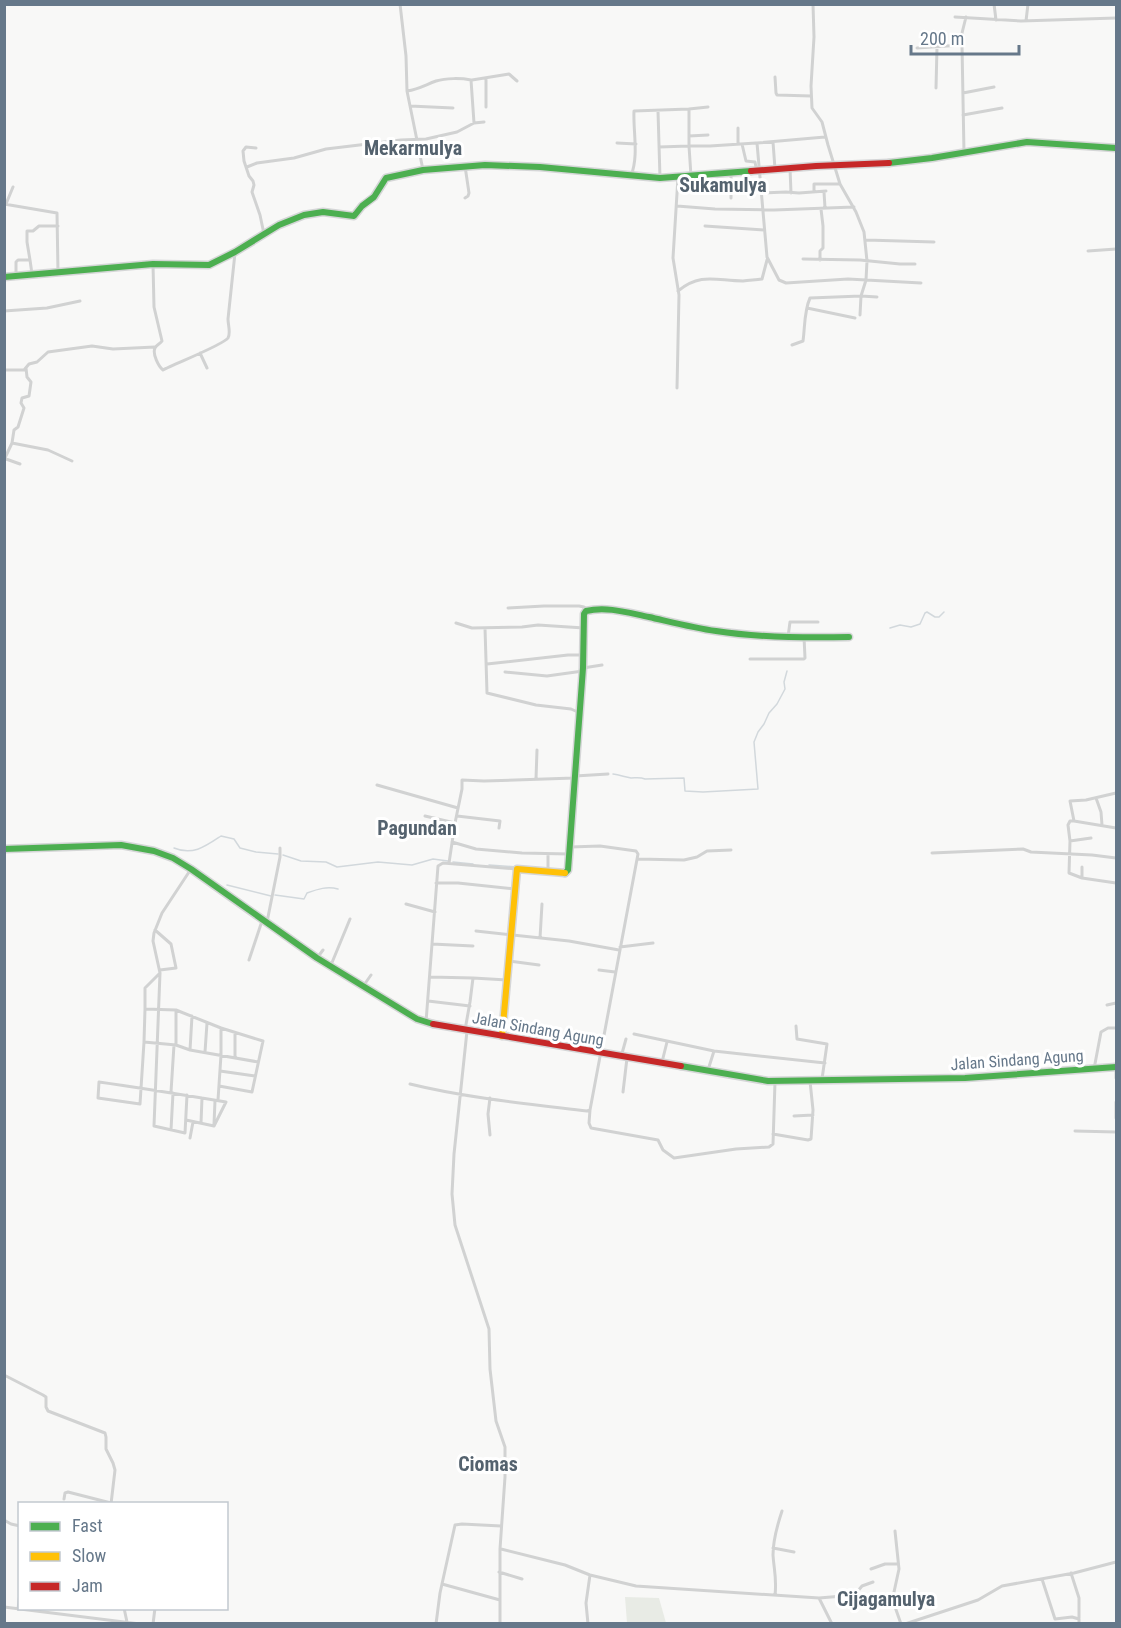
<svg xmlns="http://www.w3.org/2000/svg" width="1121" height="1628" viewBox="0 0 1121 1628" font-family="'Roboto Condensed',sans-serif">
<rect width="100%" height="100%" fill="#f8f8f7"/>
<path fill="#e8ebe5" d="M625,1597L659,1598L666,1623H627Z"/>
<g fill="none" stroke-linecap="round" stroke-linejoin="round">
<path stroke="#d2d8dc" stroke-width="1.5" d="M890,628L900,625L911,627L920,624L925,613L927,612L935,617H939L944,612
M613,774C620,775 625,777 631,778C636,778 640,777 645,779L684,778L685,791L703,792L758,789L754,742L758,732L764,724L769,713L777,704L785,689L784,682L787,671
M174,848C193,856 206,846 221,836L234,839L240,848L256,852L278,854
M283,855L301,861L326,862L337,867L378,862L412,865L433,859L448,861
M453,862L473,864
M489,865L517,867
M534,868L546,869
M227,885L271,896
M275,895L304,899L307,893C318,889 327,886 338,889"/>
<defs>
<path id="fast" d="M889,163L932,158L1027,142L1116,148
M4,277L153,264L209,265L235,252L279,225L304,215L323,212L354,216L362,206L374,197L386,178L423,170L485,165L540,167L660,178L751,171
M4,849L121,845L154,851L173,858L191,869L317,958L417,1019L433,1024
M565,873L568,870L583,668L584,614L586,611C607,606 629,613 649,617C671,622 694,628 716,631C760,638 805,638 849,637
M681,1066L768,1081L965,1078L1116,1067"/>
<path id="slow" d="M502,1036L517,869L565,873"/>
<path id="jam" d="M751,171L816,166L889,163
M433,1024L681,1066"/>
</defs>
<use href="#fast" stroke="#d5d6d7" stroke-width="9"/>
<use href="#slow" stroke="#d5d6d7" stroke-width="9"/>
<use href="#jam" stroke="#d5d6d7" stroke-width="9"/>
<path stroke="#d1d2d2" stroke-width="3" d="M400,4L406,56L407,91L423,170
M994,4L996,20
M955,17L1021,21L1116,18
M1026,21L1028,4
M917,48L962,45
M775,77L776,93L777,95L811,96
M486,79V107
M472,80L509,74L517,81
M936,88L937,47
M963,93L994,87
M410,106L453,108
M689,109L708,107
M658,111L660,178
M963,115L1002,108
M474,123L484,122
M689,136L708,135
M825,137L757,143L767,257L779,280L786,283L848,279L921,283
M773,142L775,169
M617,143L636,144
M738,144V128
M742,144L746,161L755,162L756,167L758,168
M256,148L246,147L243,151L244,161L249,176L253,181L254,185L252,192L260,215L264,234
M964,153L962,45V33L966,17
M465,166L469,193L468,196L465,198
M247,167L257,163L294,158L326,149L401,140L426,139L457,132L474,123L471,80C461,78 446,78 436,81C425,85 419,89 407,91
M790,168L791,193
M731,173V198
M631,176C639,155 633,132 634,111L689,109V146L659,147
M691,176L689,146H710L756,143
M814,192V184H840
M824,192L825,208
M761,193L786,192L799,193L826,191
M4,204L57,213L58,272
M6,204L13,187
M677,206L715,209L774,210L854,207
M705,226L764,230
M866,240L934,242
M1088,251L1116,249
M803,259L860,260L900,264H915
M30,260L27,242V231H33L39,226H58
M820,260V251L823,248V226L821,209
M153,264L154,307L162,341C160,344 156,345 155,348C152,354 159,367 163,370C174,364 223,345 228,338C231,333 228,325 228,319L235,253
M16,275V262L18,260H30L32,274
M678,291C701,272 717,281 743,281C749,280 755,280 762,279L767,260
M807,308L855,318
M4,311L47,308L80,301
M860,315L861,296L877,297
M792,345L803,341C805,327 804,311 810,298L861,296L866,280L867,261L864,232L856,212L840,184L828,145L822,122L812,108L811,86L814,37L813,4
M200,353L207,368
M4,370H24L29,364L37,362L48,352L92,346L113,349L155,347
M677,388L679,295L673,258L678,177
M12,443L48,450L72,461
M6,459L20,464
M4,460L12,443L14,430L18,427L24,408L21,403L22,398L29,396L31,382L27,377L26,368
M508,608L544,606H579L584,607L587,610
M456,623L472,628L522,627L538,625L584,628
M485,628L487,693L536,705L571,709L580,713
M788,637L790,622H818
M750,659H804L805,658L804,637
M487,664L568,655H583
M583,668L602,665
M505,672L547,676L583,671
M575,776L608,774
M536,779L537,750
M377,785L458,808
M1116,793L1086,800L1070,801L1074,821L1116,828
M1096,798L1101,812L1102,825
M425,816L455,823
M457,816L500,821L499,828
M1074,821H1070L1068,825L1070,841L1069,873L1082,878L1116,883
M429,832L453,837
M1070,841L1091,838
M452,842L476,849L522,853L569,854
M932,853L1023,849L1031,852L1092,855L1116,858
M637,859L684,860L697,857L707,851L731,850
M449,863L455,823L462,789V780L484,781L574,778
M548,871V855
M1082,878V867
M436,883H458L515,889
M406,904L435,912
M267,922L280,857V848
M155,930L171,944L176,968L160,970
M476,931L569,941L619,950
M540,938L542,904
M432,944L473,946
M620,947L653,943
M317,958L323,950
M249,960L262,921
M509,961L539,965
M331,965L350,919
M599,970L615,972
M430,977L473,978
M364,985L371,975
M428,1001L470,1006
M1107,1005L1116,1003
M145,1009V988L160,973
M426,1022L438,866L443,863L517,869
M796,1026L797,1039L827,1044L822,1079
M465,1030L470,1002L473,978L507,980
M467,1031L454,1154L452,1194L455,1225L489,1329L490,1369L496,1421L505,1447V1477L500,1549V1624
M235,1033V1057
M634,1034L714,1051
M144,1042L145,1009L176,1010L221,1028V1055L218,1100
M176,1044V1010
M190,1050L192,1016
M205,1052L207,1023
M621,1057L626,1039
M662,1062L667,1042
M1116,1067V1078
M1094,1069L1101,1032L1108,1028H1116
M708,1070L714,1051L825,1063
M220,1071L255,1076
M410,1084C467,1098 529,1104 587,1111L590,1110L638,854L636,851L600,846L570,847
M219,1086L252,1092L263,1041L221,1028
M171,1092L174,1045
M623,1092L627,1058
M187,1095L185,1133L154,1126L160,973L153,941L154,933L162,913L191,869
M1116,1102V1118
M590,1110L589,1123L591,1128L658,1140L663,1150L674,1158L736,1149L769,1147L773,1144L775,1082
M794,1116L813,1115
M186,1120L214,1126
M201,1123L202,1098
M214,1124L215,1101
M214,1126L226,1102C184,1095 142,1088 99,1082L98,1098L140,1104L144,1042L176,1045L190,1050L258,1062
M171,1130L173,1093
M1075,1131L1116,1132
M773,1134L808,1140L811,1139L813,1110L810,1081
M490,1135L488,1114L490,1098
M190,1138L193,1122
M4,1375L43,1395L46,1397V1407L48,1411L105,1433L106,1437V1449L113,1463L115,1470L111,1504
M64,1499L65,1493L68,1492L111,1503
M4,1520L11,1524L20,1526
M895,1531L899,1569L894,1592V1604L901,1624
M773,1548L794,1552
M501,1549L565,1565L590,1575L636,1586L819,1598L832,1624
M871,1569L885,1564H898
M499,1572L522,1579
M1071,1573L1079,1598V1618
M1042,1579L1055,1619L1072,1617L1079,1619V1624
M442,1584L500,1600
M775,1595C777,1579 774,1570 773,1555C773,1540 777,1526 782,1511
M819,1598L843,1596L857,1592L862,1586L873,1582
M4,1607L140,1624
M124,1608L127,1622
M18,1609L20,1593
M153,1624L155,1608
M436,1624L440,1593L455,1525L462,1524L501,1526
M588,1624L586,1603L590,1575
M905,1624L978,1600L1002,1586L1074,1573L1116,1562"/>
<use href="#fast" stroke="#4caf50" stroke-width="6"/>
<use href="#slow" stroke="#ffc107" stroke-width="6"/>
<use href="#jam" stroke="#c62828" stroke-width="6"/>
</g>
<g text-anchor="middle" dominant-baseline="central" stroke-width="6" stroke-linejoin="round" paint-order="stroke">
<g font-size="16" fill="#66788a" stroke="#fff">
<text transform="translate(538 1029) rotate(10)">Jalan Sindang Agung</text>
<text transform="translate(1017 1060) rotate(-4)">Jalan Sindang Agung</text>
</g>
<g font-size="20" font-weight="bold" fill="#54626e" stroke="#fff">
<text x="413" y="148">Mekarmulya</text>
<text x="723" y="185">Sukamulya</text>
<text x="417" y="828">Pagundan</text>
<text x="488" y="1464">Ciomas</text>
<text x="886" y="1599">Cijagamulya</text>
</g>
</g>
<rect width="1121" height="1628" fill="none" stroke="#66788a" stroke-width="12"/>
<rect x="18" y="1502" width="210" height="108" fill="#ffffff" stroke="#c2c9d0" stroke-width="1.5"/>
<rect x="30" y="1522" width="30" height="9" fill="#4caf50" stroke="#c2c9d0" stroke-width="1.5"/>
<text x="72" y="1532" font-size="18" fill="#66788a">Fast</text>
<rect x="30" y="1552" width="30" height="9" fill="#ffc107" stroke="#c2c9d0" stroke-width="1.5"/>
<text x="72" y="1562" font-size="18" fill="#66788a">Slow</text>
<rect x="30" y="1582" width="30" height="9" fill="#c62828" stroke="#c2c9d0" stroke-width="1.5"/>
<text x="72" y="1592" font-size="18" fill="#66788a">Jam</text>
<path d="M911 45v9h108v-9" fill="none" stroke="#66788a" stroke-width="3"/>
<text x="920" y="45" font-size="18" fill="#66788a" stroke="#ffffff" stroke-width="4.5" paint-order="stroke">200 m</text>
</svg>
